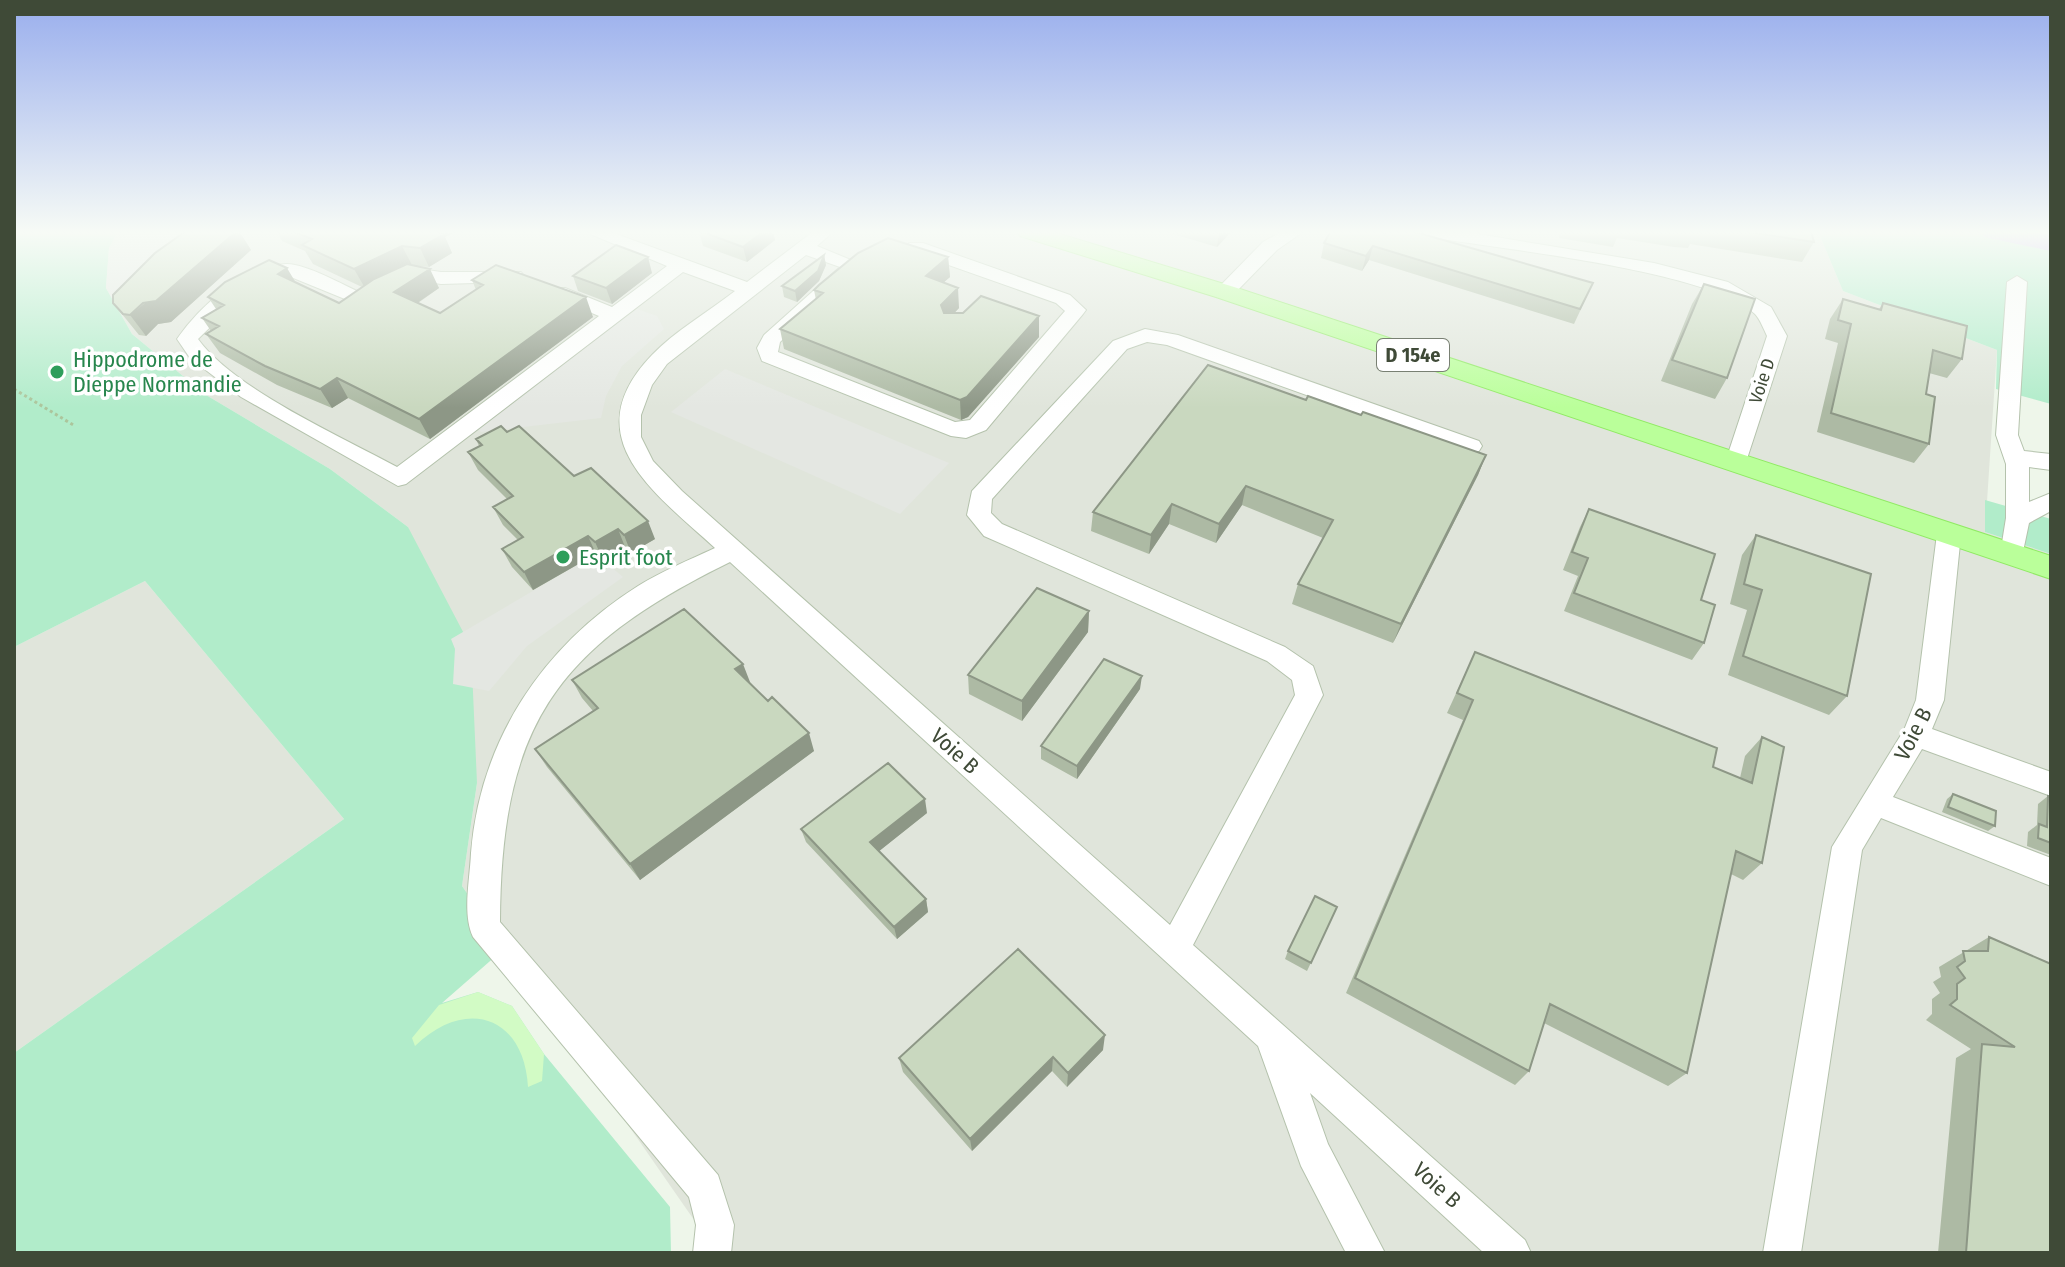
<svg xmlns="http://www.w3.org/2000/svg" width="2065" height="1267" viewBox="0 0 2065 1267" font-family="'Fira Sans Condensed',sans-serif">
<rect width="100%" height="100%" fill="#eef6ea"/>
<path fill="#e0e5db" d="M118,231H1818L1843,291L1997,350L1985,532L2051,554V1253H717L462,886L477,783L408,527L330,469L206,395L132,334L106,288L109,248Z
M145,581L344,819L14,1053V647Z"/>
<path fill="#b1ecca" d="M14,231H118L109,248L106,288L132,334L206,395L330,469L408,527L471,647L477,783L462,886L505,948L442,1003L478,992L512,1006L544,1054L670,1207L671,1253H14V1053L344,819L145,581L14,647Z
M1818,231H2024L2051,236V404L1996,389L1997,350L1843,291Z
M1985,500L2051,519V554L1985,532Z"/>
<path fill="#d2fbc5" d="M478,992L512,1006L544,1054L542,1081L528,1087C524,1015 465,997 415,1046L412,1038L439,1005Z"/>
<path fill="#e4e7e2" d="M131,231H240L216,233L116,305L106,288L109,248Z
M637,309L657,316L664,329L622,366L606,396L601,418L481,432L477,428Z
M725,369L949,463L900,514L671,412Z
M596,554L623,577L527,646L489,691L453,684L455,649L451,639Z"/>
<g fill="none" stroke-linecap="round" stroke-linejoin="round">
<path fill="#c3a4f4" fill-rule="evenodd" d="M1981,231H2031L2051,235V251L1984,237Z"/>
<defs>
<path id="minor" d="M583,231H608L747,282L814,231H834L817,246L863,265L780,342L778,352L955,422L970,420L1065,311L1056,303L909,251V243H923L1070,295L1086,310L1083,314L986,430L966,438L951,436L762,361L757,348L764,335L840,267L806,255L667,364L652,385L641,415V437L653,461L682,491L1170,925L1295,695L1292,680L1267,661L984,536L967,515L972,491L1113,341L1145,329L1178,335L1479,441L1482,446L1479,451H1463L1167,345L1147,342L1127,349L992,499L991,513L1002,524L1285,647L1313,666L1323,695L1193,945L1525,1240L1531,1253H1484L1310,1093L1328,1144L1385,1253H1346L1301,1166L1258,1046L730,562C555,648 501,726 500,922L718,1175L734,1225L731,1253H693L696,1225L689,1197L473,937C462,914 470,879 471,853C480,740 543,646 638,586C662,571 689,560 715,548C655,493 573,437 652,355C675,331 708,312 735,291L683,272L406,484L398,486L241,397L190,358L177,339C200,306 244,266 286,264C304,263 344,285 361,293L413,268L441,272H521L524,276L514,282L441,284L416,280L362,306L286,275L239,299L198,339C234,389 342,437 397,467L599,316L551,296L548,292L551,288H565L612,307L667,266Z
M1283,231H1304L1277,250L1232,296H1218L1215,292L1218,288L1263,242Z
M1419,231H1459L1654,263L1728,282L1771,307L1787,336L1744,468H1728L1725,463L1767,336C1764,330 1760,319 1755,314C1712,271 1496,248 1428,237Z
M2017,276L2027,282L2018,435L2024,451L2051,454V470L2029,467V502L2051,493V511L2029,523L2021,561H2003L2000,555L2006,518V464L1996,435L2007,282Z
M1949,525L1958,528L1961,534L1944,700L1932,729L2051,772V796L1922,749L1893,797L2051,858V886L1881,818L1862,850L1801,1253H1763L1832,847L1904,730L1916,700L1937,534L1940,528Z"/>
<path id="major" d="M1017,231H1050L1234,287L2051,556V579L1216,297L1020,236Z"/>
</defs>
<use href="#minor" stroke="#b4c2ac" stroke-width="2"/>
<use href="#major" stroke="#90ea64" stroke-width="2"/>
<path stroke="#acc59c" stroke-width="3" stroke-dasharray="3 3" stroke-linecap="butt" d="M14,389L75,426"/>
<path stroke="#acc59c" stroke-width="4" stroke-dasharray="4 4" stroke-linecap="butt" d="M590,557L607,571"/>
<use href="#minor" fill="#fff" fill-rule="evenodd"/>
<use href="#major" fill="#baff9a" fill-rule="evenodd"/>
</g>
<path fill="#adbaa4" d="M186,231H239L251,250L171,322L158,324L146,336L139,335L113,303Z
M277,231H456L445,237L452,253L429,267L418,266L439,288L418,303L440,313L476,290L472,280L593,317L430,439L348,398L332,408L277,385L220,353L206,334L211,331L202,318L216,309L208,297L295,282L339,303L362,287L313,264L305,251L282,241Z
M699,231L773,232L775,240L747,262L703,246Z
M1163,231H1232L1217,247Z
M1556,231H1811L1814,242L1802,262L1690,244L1688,248L1674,247L1617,238L1613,247L1559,238V231Z
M1385,233L1593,283L1574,324L1369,260L1362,271L1321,258L1324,243Z
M824,255L826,265L819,281L797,302L784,297L782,286Z
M948,257L950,277L944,282L959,308L954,313L1039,337L968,417L961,420L784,349L780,329L816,300L814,290Z
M652,273L612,304L578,291L573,276Z
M1704,284L1727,378L1715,399L1661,381L1692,304Z
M1843,299L1879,309L1883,303L1962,359L1947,378L1929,373L1926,394L1929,444L1914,463L1817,432L1838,343L1825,339L1830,319Z
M1306,400L1361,415L1486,455L1478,475L1393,643L1292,604L1298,584L1323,538L1242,505L1216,543L1169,524L1149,554L1091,531L1093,512Z
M507,432L574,476L655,539L631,553L625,547L603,560L596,554L533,590L512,567L502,549L518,540L503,525L493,507L507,499L478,470L468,452L479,446L476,439Z
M1589,509L1701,600L1704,643L1692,660L1564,611L1578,576L1563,570L1580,527Z
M1756,535L1847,696L1829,715L1728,675L1747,610L1730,604L1742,555Z
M1089,611L1088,632L1022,721L969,694L968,675Z
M1475,652L1713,767L1740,778L1745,756L1762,737V863L1743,880L1731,874L1687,1073L1668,1086L1544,1023L1529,1071L1515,1085L1346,993L1463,720L1447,713Z
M572,680L750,682L814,751L640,880L547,767L535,749L593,711L582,698Z
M1140,689L1077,779L1041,759V746Z
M1953,794L1995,826L1988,831L1942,812L1947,799Z
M2048,796L2051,797V855L2027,846L2028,832L2037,825L2038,804Z
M927,813L879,851L926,899L928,912L897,939L806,842L801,829Z
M1337,907L1307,971L1285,959L1288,951Z
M1989,937L2051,964V1253H1938L1956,1058L1971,1049L1926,1020L1932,1014V999L1940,993L1933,982L1941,977L1939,967Z
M1103,1050L1067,1087L1052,1071L972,1151L903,1072L899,1058Z"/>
<path fill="#8d9786" d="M237,231H239L251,250L171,322L158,324L146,336L130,315Z
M426,231H456L445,237L452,253L429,267L420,248Z
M764,231H775L773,232L775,240L747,262L743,247Z
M1221,231H1232L1217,247L1219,233Z
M402,246L412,265L365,288L354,269Z
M1373,246L1369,260L1362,271L1366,256Z
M824,255L826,265L819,281L797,302L795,291Z
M648,257L652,273L612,304L606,288Z
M948,257L950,277L928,296L926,276Z
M287,268L299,288L278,274Z
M430,269L439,288L404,312L394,292Z
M958,288L959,308L943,325L941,305Z
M586,297L593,317L430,439L419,419Z
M1039,316V337L968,417L961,420L960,400Z
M337,378L348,398L332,408L320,389Z
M1486,455L1478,475L1393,643L1401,624Z
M1246,486L1242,505L1216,543L1219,524Z
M1172,504L1169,524L1149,554L1151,535Z
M648,521L655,539L631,553L624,535Z
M618,529L625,547L603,560L595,542Z
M588,536L596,554L533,590L524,572Z
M1089,611L1088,632L1022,721V701Z
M743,664L750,682L741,688L735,669Z
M1142,676L1140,689L1077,779V766Z
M809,733L814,751L640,880L630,864Z
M925,799L927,813L873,856L870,842Z
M926,899L928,912L897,939L894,927Z
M1105,1035L1103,1050L1067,1087L1068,1073Z
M1053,1057L1052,1071L972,1151L970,1139Z"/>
<path fill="#c9d8bf" stroke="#8d9786" stroke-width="2" d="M186,231H237L156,301L143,303L130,315L123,314L113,303V295L155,253Z
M292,231H436L444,234L420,248L402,246L354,269L302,245L312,239Z
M700,231H764L743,247Z
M1331,231H1376L1385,233L1387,231H1412L1593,283L1580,309L1373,246L1366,256L1324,243Z
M1742,231H1811L1814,242Z
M888,238L948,257L926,276L958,288L941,305L944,313H963L981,296L1039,316L967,397L960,400L780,329L823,293L814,290L819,285L858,253Z
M616,245L648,257L606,288L573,276Z
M824,255L818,271L795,291L782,286Z
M269,260L287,268L278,274L339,303L374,279L407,264L430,269L394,292L440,313L483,285L472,280L496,265L586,297L419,419L337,378L320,389L265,366L206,334L219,326L202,318L224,305L208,297L225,282Z
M1704,284L1755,299L1727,378L1672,360Z
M1843,299L1881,310L1883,303L1967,326L1962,359L1933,350L1926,394L1935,397L1929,444L1831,413L1851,324L1838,320Z
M1208,365L1306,400L1308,396L1361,415L1363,412L1486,455L1401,624L1298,584L1333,520L1246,486L1219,524L1172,504L1151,535L1093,512Z
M501,426L507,432L519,426L574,476L591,468L648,521L624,535L618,529L595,542L588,536L524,572L502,549L523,537L493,507L513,496L468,452L482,445L476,439Z
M1589,509L1715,554L1701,600L1715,605L1704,643L1574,593L1588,558L1572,552Z
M1756,535L1871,574L1847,696L1743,656L1762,590L1744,584Z
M1037,588L1089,611L1022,701L968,675Z
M684,609L743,664L735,669L768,701L772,697L809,733L630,864L535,749L598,708L572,680Z
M1475,652L1717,748L1713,767L1752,783L1762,737L1784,747L1762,863L1736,851L1687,1073L1550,1004L1529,1071L1355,978L1473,700L1457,693Z
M1104,659L1142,676L1077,766L1041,746Z
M888,763L925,799L870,842L926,899L894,927L801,829Z
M1953,794L1996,811L1995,826L1948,807Z
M2048,796L2051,797V843L2038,838L2039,824L2047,827Z
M1315,896L1337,907L1311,963L1288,951Z
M1989,937L2051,964V1253H1966L1982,1044L2015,1047L1950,1005L1957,999V984L1965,978L1957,967L1965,961L1963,951H1988Z
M1018,949L1105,1035L1068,1073L1053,1057L970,1139L899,1058Z"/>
<linearGradient id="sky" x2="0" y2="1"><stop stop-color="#99aeed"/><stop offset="0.57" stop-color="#f7fbf6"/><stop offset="1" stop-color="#f7fbf6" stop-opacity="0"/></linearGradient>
<rect width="2065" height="408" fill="url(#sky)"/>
<g fill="#2e9e5b" stroke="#fff" stroke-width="3">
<circle cx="57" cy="372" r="8"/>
<circle cx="563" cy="557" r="8"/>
</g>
<g text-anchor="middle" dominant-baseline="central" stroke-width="7" stroke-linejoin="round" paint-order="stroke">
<g font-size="18" fill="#3f4a37" stroke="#fff">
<text transform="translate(1762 381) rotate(-72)">Voie D</text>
</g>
<rect fill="#fff" stroke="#798073" stroke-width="2" x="1377" y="339" width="72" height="32" rx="6"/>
<g font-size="20" font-weight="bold" fill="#3f4a37">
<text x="1413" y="355">D 154e</text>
</g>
<g font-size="22" fill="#27864d" stroke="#fff" text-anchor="start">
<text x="73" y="359">Hippodrome de<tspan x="73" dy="25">Dieppe Normandie</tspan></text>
<text x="579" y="557">Esprit foot</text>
</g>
<g font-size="22" fill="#3f4a37" stroke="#fff">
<text transform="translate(1913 734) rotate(-63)">Voie B</text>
<text transform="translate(955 751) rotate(42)">Voie B</text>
<text transform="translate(1437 1185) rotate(42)">Voie B</text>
</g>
</g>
<rect width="2065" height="1267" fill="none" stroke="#3f4a37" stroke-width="32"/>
</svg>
